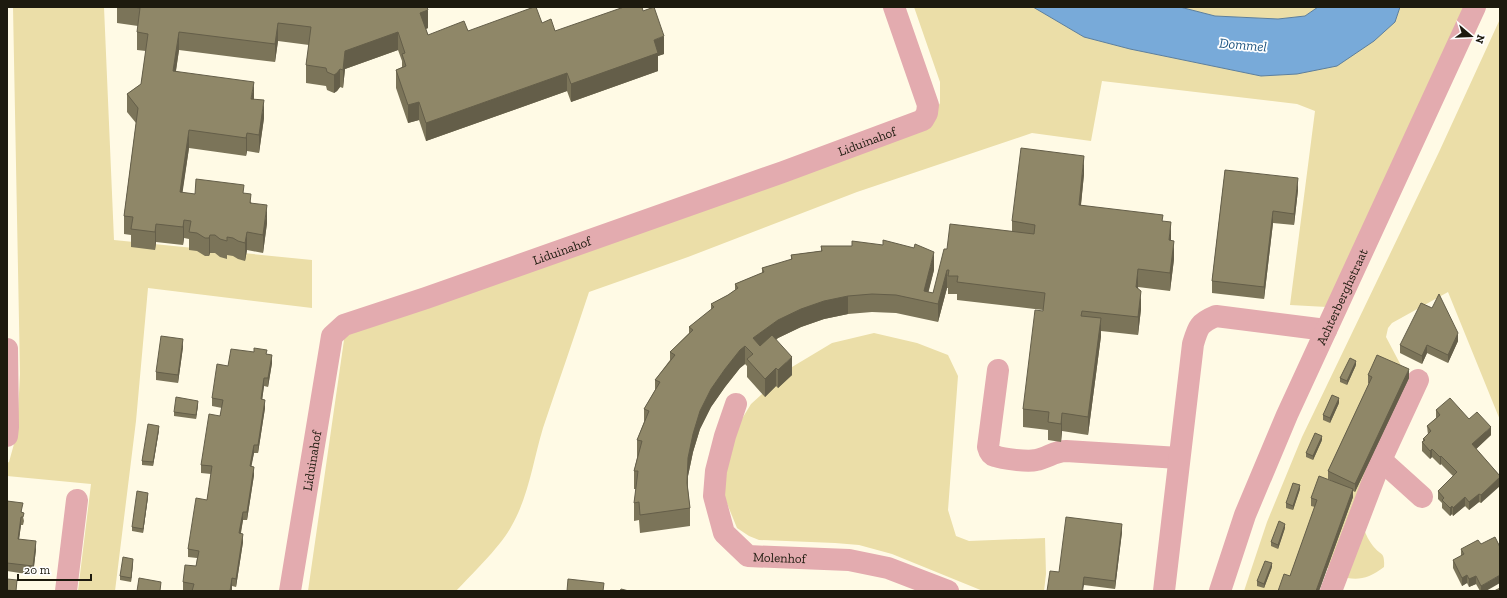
<svg xmlns="http://www.w3.org/2000/svg" width="1507" height="598" viewBox="0 0 1507 598" font-family="'Zilla Slab',serif">
<rect width="100%" height="100%" fill="#fffae5"/>
<path fill="#ebdea8" d="M13,7H104L114,240L312,260V308L148,288L136,421L115,591H78L91,484L7,476V463L9,462L17,433L20,374Z
M914,7H1033L1084,37L1130,49L1261,76L1297,74L1395,22L1400,7H1470L1327,307L1290,305L1315,111L1297,104L1102,81L1091,141L1032,133L857,192L688,257L589,292C574,338 558,383 543,428C533,461 529,496 511,527C499,548 473,573 456,591H308L345,333L931,119L940,103V82Z
M1180,7H1318L1305,16L1278,19L1215,16Z
M1500,19V420L1448,292L1392,323L1388,328L1386,337L1406,375L1364,529C1366,535 1369,541 1373,546C1381,556 1385,551 1384,567C1362,584 1345,582 1324,565L1286,591H1244L1267,522L1302,437L1439,152Z
M874,333L917,343L948,355L958,376L948,510L956,536L969,541L1045,538L1046,574L1044,591H983L892,554L859,545L835,543L759,540L749,536L737,528L724,496L723,478L737,427L751,404L792,367L832,343Z"/>
<path fill="#78aad9" stroke="#5d7f9c" d="M1033,7H1180L1215,16L1278,19L1305,16L1318,7H1400L1395,22L1374,41L1337,66L1297,74L1261,76L1130,49L1084,37Z"/>
<g fill="none" stroke-linecap="round" stroke-linejoin="round">
<g stroke="#e3abaf" stroke-width="22">
<path d="M7,349L8,427L7,436"/>
<path d="M998,370L988,447C989,451 991,455 995,456C1003,459 1028,462 1036,460C1047,458 1055,451 1066,451L1179,458"/>
<path id="s1" d="M736,404L725,436L716,471L714,496L724,533L748,556L849,560L888,568L948,591"/>
<path d="M1381,460L1422,497"/>
<path d="M66,591L77,500"/>
<path id="s2" d="M290,591L332,336L344,325L426,298L783,172L923,120L927,113L928,105L894,7"/>
<path d="M1164,591L1193,344C1198,327 1199,323 1216,316L1326,330"/>
<path id="s3" d="M1220,591L1245,515L1287,415L1475,7"/>
<path d="M1331,591L1381,460L1418,380"/>
</g>
</g>
<path fill="#7b7459" d="M117,7H427L428,28L426,29L428,35L542,23L555,31L664,54L658,56V71L571,102L567,91L426,141L419,120L408,123L396,88V70L402,67V61L398,50L345,69L343,88L340,87L337,91L334,93L327,90L326,86L306,83V65L309,45L278,41L275,62L179,50L176,71L254,99L264,118L259,153L247,151L246,156L189,148L182,193L195,194L244,193L267,223L263,253L247,250L245,261L238,259L233,256L227,255V259L220,257L215,253H210L209,256H205L197,251L189,250V239L184,238L183,245L156,242L155,250L131,247V235L124,234V216L136,123L127,112V94L141,84L146,51L137,50V32L138,26L117,23Z
M1225,170L1298,190L1294,225L1273,223L1264,299L1212,293V281Z
M1084,174L1081,205L1163,221L1171,240L1174,259L1170,291L1138,287L1141,309L1138,335L1101,331V336L1088,435L1062,431L1061,442L1048,440V430L1023,427V409L1043,310L957,300V294H948V288H947L938,322L896,313L872,312L848,314L824,319L801,327L778,338L776,340L792,375L778,388L776,386L765,397L747,377V366L745,364L740,368L725,387L711,407L700,429L693,452L688,476V489L690,508V526L640,533L639,520L634,521V503L636,489H634V471L637,458V440L644,422V409L655,390V380L670,360V352L689,333V327L711,310V304L728,295L735,290V284L762,273V268L791,260V255L821,251V246H852V241L934,270L928,292L933,293L947,249L1012,231V221Z
M1458,341L1448,363L1427,353L1422,364L1400,353V345Z
M183,347L178,383L156,380V372Z
M267,354L272,363L268,387L264,386L262,400L265,408L258,453H254L251,466L254,475L247,520H243L241,533L243,542L236,587L232,586V591H187L183,590V582L196,566L197,558L188,557V549L207,500L211,474L201,473V465L220,416L222,408L212,406V398L228,366Z
M1356,365L1347,385L1340,382V378Z
M1368,375L1409,378L1355,492L1353,491V497L1319,591H1278L1290,576L1315,507L1311,506V498L1334,482L1328,479V471L1369,384L1368,383Z
M1339,403L1330,423L1323,420V415Z
M198,405L196,419L174,416V412Z
M1436,410L1469,419L1491,435L1476,449L1500,476L1481,503L1479,502L1469,510L1465,506L1453,516L1452,514L1450,516L1442,508V503L1438,499V491L1453,476L1441,464L1440,465L1432,457L1430,459L1422,451V442L1423,441V439L1428,435L1427,426L1436,418Z
M159,430L153,466L142,465V461Z
M1322,440L1313,460L1306,457V453Z
M1300,489L1293,510L1286,508V503Z
M148,497L143,533L132,531V527Z
M7,501L22,512L24,521L23,525H21L19,539L36,549L33,575L7,571Z
M1285,528L1278,549L1271,546V542Z
M1122,532L1115,589L1084,585L1059,572Z
M1461,549L1486,591H1480L1476,584L1469,587L1467,583L1462,586L1453,568V560L1461,556Z
M133,563L131,582L120,580V576Z
M1272,567L1264,588L1257,586V581Z"/>
<path fill="#645e49" d="M428,10V28L420,31V13Z
M278,23V41L275,62V44Z
M179,32V50L173,89V71Z
M398,32V50L345,69L343,88V70L345,51Z
M664,36V54L658,56V71L571,102V84L654,40Z
M340,69V87L337,91L334,93V75Z
M567,73V91L426,141V123Z
M254,82V100L251,99Z
M264,100V118L259,153V135Z
M419,102V120L408,123V105Z
M189,130V148L180,210V192Z
M247,133V151L246,156V138Z
M1084,156V174L1079,223V205Z
M1298,178V190L1294,225V214Z
M267,205V223L263,253V235Z
M1273,211V223L1264,299V287Z
M184,220V238L183,245V227Z
M1171,222V240L1169,258V240Z
M156,224V242L155,250V232Z
M247,232V250L245,261V243Z
M210,235V253L209,256V238Z
M1174,241V259L1170,291V273Z
M934,252V270L926,302L924,291Z
M1138,269V287L1136,305V287Z
M947,270V288L938,322V304Z
M1141,291V309L1138,335V317Z
M848,296V314L824,319L801,327L778,338L753,356V338L778,320L801,309L824,301Z
M1101,318V336L1088,435V417Z
M1458,333V341L1448,363V355Z
M183,339V347L178,383V375Z
M1427,345V353L1422,364V356Z
M745,346V364L740,368L725,387L711,407L700,429L693,452L688,476L687,501L688,458L693,434L700,411L711,389L725,369L740,350Z
M272,355V363L268,387V378Z
M792,357V375L778,388V370Z
M1356,361V365L1347,385V381Z
M776,368V386L765,397V379Z
M1409,369V378L1355,492V484Z
M264,378V386L261,408V399Z
M1339,398V403L1330,423V418Z
M265,400V408L258,453V445Z
M198,401V405L196,419V415Z
M1062,413V431L1061,442V424Z
M159,426V430L153,466V462Z
M1491,427V435L1472,453V444Z
M1322,436V440L1313,460V456Z
M254,445V453L250,474V466Z
M1432,449V457L1430,459V451Z
M1441,456V464L1440,465V457Z
M254,467V475L247,520V512Z
M1500,477V486L1481,503V495Z
M1300,485V489L1293,510V506Z
M1353,489V497L1319,591H1316Z
M148,493V497L143,533V529Z
M1479,494V502L1469,510V502Z
M1465,497V506L1453,516V508Z
M1452,506V514L1450,516V508Z
M243,512V520L239,541V533Z
M21,517V525L18,547V539Z
M1122,524V532L1115,589V581Z
M1285,524V528L1278,549V545Z
M243,534V542L236,587V579Z
M36,541V549L33,575V566Z
M133,559V563L131,582V578Z
M1272,563V567L1264,588V584Z
M1467,575V583L1462,586V578Z
M1500,575V583L1486,591H1481V586Z
M1476,576V584L1469,587V579Z
M1084,577V585L1083,591H1082Z
M232,578V591H230Z"/>
<path fill="#8f8768" stroke="#645e49" d="M133,7H427L428,10L420,13L428,35L464,21L468,31L534,7H536L542,23L551,19L555,31L624,7H642L643,11L654,7L664,36L654,40L658,53L571,84L567,73L426,123L419,102L408,105L396,70L406,66L402,54L405,53L398,32L345,51L343,70L340,69L337,73L334,75L327,72L326,68L306,65L311,27L278,23L275,44L179,32L173,71L254,82L251,99L264,100L259,135L247,133L246,138L189,130L180,192L195,194L196,179L244,185L243,193L251,194L250,203L267,205L263,235L247,232L245,243L238,241L233,238L227,237V241L220,239L215,235H210L209,238H205L197,233L189,232L191,221L184,220L183,227L156,224L155,232L131,229L133,217L124,216L138,108L127,94L141,84L148,34L137,32L140,8Z
M1021,148L1084,156L1079,205L1163,215L1162,221L1171,222L1169,240L1174,241L1170,273L1138,269L1136,287L1141,291L1138,317L1082,311L1081,316L1101,318L1088,417L1062,413L1061,424L1048,422L1049,412L1023,409L1035,310L1043,311L1045,293L957,282L958,276H948L949,270H947L938,304L896,295L872,294L848,296L824,301L801,309L778,320L753,338L760,346L772,335L792,357L778,370L776,368L765,379L747,359L753,354L745,346L740,350L725,369L711,389L700,411L693,434L688,458L687,483L690,508L640,515L639,502L634,503L638,471H634L642,441L637,440L649,411L644,409L660,382L655,380L675,355L670,352L693,330L689,327L714,307L711,304L728,295L738,288L735,284L764,272L762,268L792,259L791,255L822,251L821,246H852V241L883,245V240L914,248L915,244L934,252L924,291L933,293L944,249H947L950,224L1034,234L1035,225L1012,221Z
M1225,170L1298,178L1294,214L1273,211L1264,287L1212,281Z
M1439,294L1458,333L1448,355L1427,345L1422,356L1400,345L1421,303L1432,308Z
M161,336L183,339L178,375L156,372Z
M254,348L267,350L266,354L272,355L268,378H264L261,399L265,400L258,445H254L250,466L254,467L247,512H243L239,533L243,534L236,579L232,578L230,591H192L194,584L183,582L185,565L196,566L199,551L188,549L196,498L207,500L212,466L201,465L209,414L220,416L223,400L212,398L217,364L228,366L231,349L254,352Z
M1377,355L1409,369L1355,484L1328,471L1372,377L1368,375Z
M1350,358L1356,361L1347,381L1340,378Z
M1332,395L1339,398L1330,418L1323,415Z
M176,397L198,401L196,415L174,412Z
M1450,398L1469,419L1477,412L1491,427L1472,444L1500,476V477L1481,495L1479,494L1469,502L1465,497L1453,508L1452,506L1450,508L1442,500L1444,498L1438,491L1457,472L1441,456L1440,457L1432,449L1430,451L1422,442L1425,440L1423,439L1431,431L1427,426L1440,415L1436,410Z
M148,424L159,426L153,462L142,461Z
M1315,433L1322,436L1313,456L1306,453Z
M1319,476L1353,489L1316,591H1278L1284,574L1290,576L1317,500L1311,498Z
M1293,483L1300,485L1293,506L1286,503Z
M137,491L148,493L143,529L132,527Z
M7,501L23,503L21,512L24,513L23,517H21L18,539L36,541L33,566L7,563Z
M1066,517L1122,524L1115,581L1084,577L1082,591H1047L1050,571L1059,572Z
M1279,521L1285,524L1278,545L1271,542Z
M1495,537L1500,547V575L1481,586L1476,576L1469,579L1467,575L1462,578L1453,560L1464,554L1461,549L1478,540L1481,544Z
M123,557L133,559L131,578L120,576Z
M1265,561L1272,563L1264,584L1257,581Z
M139,578L161,582L160,591H137Z
M7,579L17,580L16,591L7,590Z
M568,579L604,583L603,591H567Z
M1500,588V591H1494Z
M621,589L629,591H620Z"/>
<g text-anchor="middle" dominant-baseline="central" stroke-width="3.5" stroke-linejoin="round" paint-order="stroke">
<g font-size="13" fill="#1d1a0e" stroke="#fff">
<text stroke="none"><textPath href="#s2" startOffset="829">Liduinahof</textPath></text>
<text stroke="none"><textPath href="#s2" startOffset="505">Liduinahof</textPath></text>
<text stroke="none"><textPath href="#s3" startOffset="319">Achterberghstraat</textPath></text>
<text stroke="none"><textPath href="#s2" startOffset="132">Liduinahof</textPath></text>
<text stroke="none"><textPath href="#s1" startOffset="198">Molenhof</textPath></text>
</g>
<g font-size="14" font-style="italic" fill="#19507c" stroke="#fff">
<text transform="translate(1243 45) rotate(5)">Dommel</text>
</g>
</g>
<rect width="1507" height="598" fill="none" stroke="#1d1a0e" stroke-width="16"/>
<g transform="translate(1471 36) rotate(109)" stroke="#ffffff" stroke-width="3" paint-order="stroke">
<path d="M0-3L7 15L0 10L-7 15Z" fill="#1d1a0e"/>
<text y="-6" font-size="11" font-weight="bold" text-anchor="middle" fill="#1d1a0e">N</text>
</g>
<path d="M18 574v6h73v-6" fill="none" stroke="#1d1a0e" stroke-width="2"/>
<text x="24" y="574" font-size="12" fill="#1d1a0e" stroke="#ffffff" stroke-width="3" paint-order="stroke">20 m</text>
</svg>
